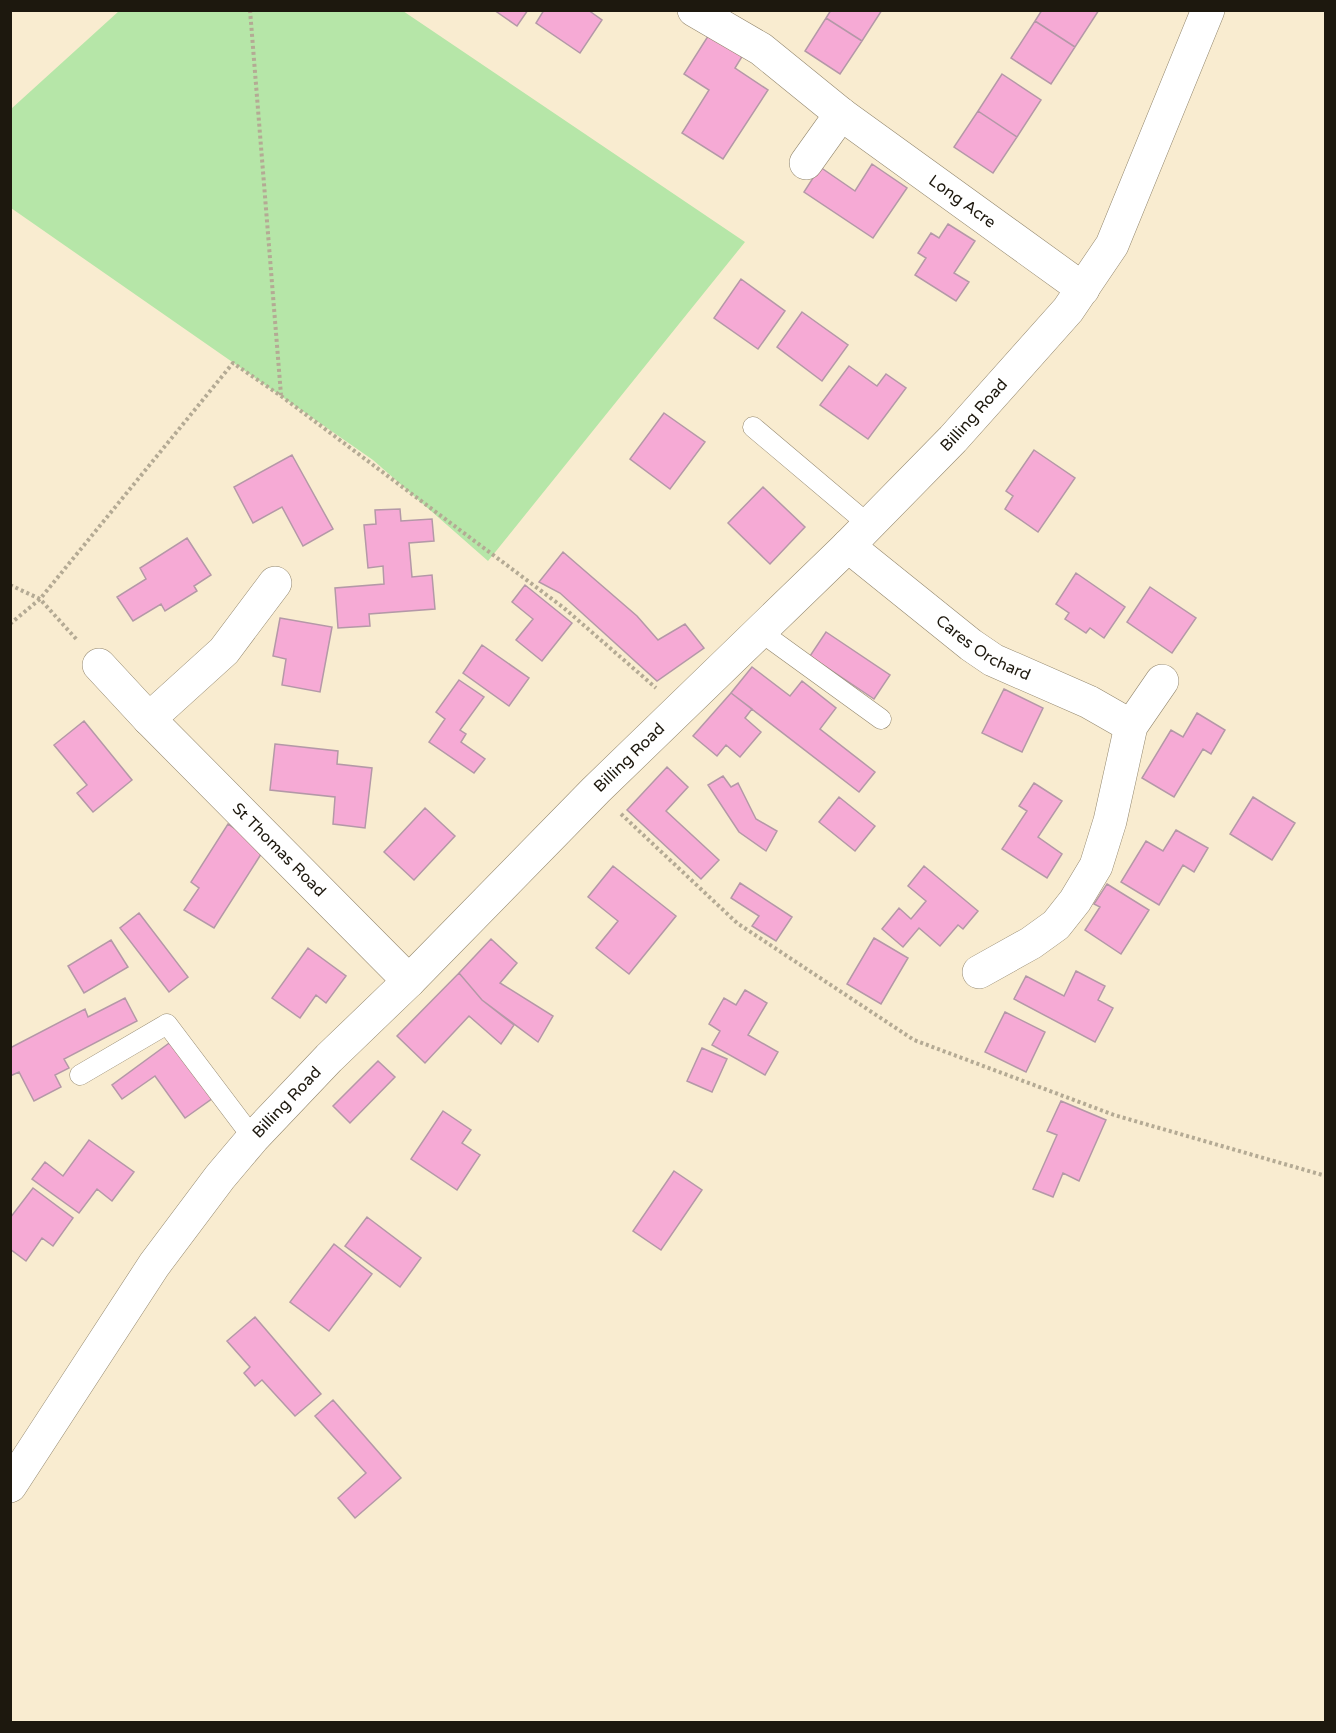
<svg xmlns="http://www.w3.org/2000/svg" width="1336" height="1733" viewBox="0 0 1336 1733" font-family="'Varela Round',sans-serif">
<rect width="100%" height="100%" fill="#f9ecd0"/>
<path fill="#b6e6a8" d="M119,11H403L745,242L488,561L373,460L11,208V109Z"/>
<path fill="#f6aad5" stroke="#b498a7" stroke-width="1.5" d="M494,10H528L517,26Z
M544,10H588L602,20L580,53L536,23Z
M831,10H882L862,41L826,18Z
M1042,10H1099L1075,47L1035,21Z
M826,18L862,41L840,74L805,51Z
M1035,21L1075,47L1051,84L1011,58Z
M710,33L743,55L735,68L768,90L723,159L682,133L709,90L684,74Z
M1002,74L1041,100L1017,137L978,111Z
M978,111L1017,137L993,173L954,147Z
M872,164L907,188L873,238L804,192L820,167L855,191Z
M948,224L975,241L954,273L969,282L956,301L915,275L926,258L918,253L931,233L939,238Z
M741,279L785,311L758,349L714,318Z
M802,312L848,345L822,381L777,347Z
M849,366L877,386L886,374L906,388L868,439L820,405Z
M664,413L705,442L670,489L630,459Z
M1034,450L1075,478L1038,532L1005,509L1013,496L1006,491Z
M292,455L333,529L303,546L282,507L253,523L234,487Z
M763,487L805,527L770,564L728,523Z
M400,509L401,521L432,519L434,541L409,543L412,577L432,575L435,609L369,614L370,626L338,628L335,588L384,584L383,566L368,568L364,525L376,524L375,510Z
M187,538L211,575L194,586L197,591L165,611L161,604L133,621L117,597L146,579L140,568Z
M563,552L637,616L658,640L685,624L704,648L657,681L560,593L539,582Z
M1076,573L1125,607L1104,638L1090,628L1086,633L1065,619L1069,613L1056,604Z
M525,585L572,623L542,661L516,640L533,619L512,602Z
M1150,587L1196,618L1172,653L1127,622Z
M280,618L332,627L320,692L282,685L286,659L273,656Z
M826,632L890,675L874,699L810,656Z
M482,645L529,678L509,706L463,673Z
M752,667L790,696L802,681L836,708L820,729L875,772L859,792L731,693Z
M459,680L484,697L460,730L466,734L461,742L485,759L474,773L429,742L445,719L436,712Z
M1004,689L1043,708L1022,752L982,733Z
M731,693L752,709L745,718L761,732L740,757L726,745L717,756L693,736Z
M1197,713L1225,730L1211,754L1203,749L1174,797L1142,778L1171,730L1183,737Z
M84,721L132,780L93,812L77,793L87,785L54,745Z
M275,744L338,751L337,764L372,768L365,828L333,824L335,797L270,790Z
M667,767L688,787L666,811L719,860L701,879L627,810Z
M723,776L731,787L738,783L756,819L777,831L766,851L739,832L708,785Z
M1034,783L1062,801L1038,837L1062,854L1047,878L1002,849L1027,811L1019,806Z
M839,797L875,826L855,851L819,822Z
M1253,797L1295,823L1272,860L1230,834Z
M425,808L455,836L414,880L384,852Z
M228,824L265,848L214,928L184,910L199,888L191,882Z
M1176,830L1208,848L1194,872L1183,865L1159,905L1121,882L1146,841L1163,851Z
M613,866L676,916L629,974L596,948L618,921L588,897Z
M924,866L978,911L963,929L958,925L940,946L919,928L903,947L882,929L899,908L911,919L926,901L908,886Z
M740,883L792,917L776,941L752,926L759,916L731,898Z
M1107,884L1149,910L1121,954L1085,930L1100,907L1094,904Z
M139,913L188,977L169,992L120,928Z
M874,938L908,958L881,1004L847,984Z
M491,939L517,963L500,983L553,1016L538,1042L482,1000L459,973Z
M111,940L128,967L84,993L68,966Z
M308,948L346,976L326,1003L316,995L300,1018L272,998Z
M1076,971L1105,986L1098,1000L1113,1008L1095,1042L1014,999L1026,976L1064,996Z
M459,973L482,1000L514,1025L501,1044L469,1016L425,1063L397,1036Z
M745,990L767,1003L748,1035L778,1052L765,1075L712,1045L720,1031L709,1024L724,998L736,1005Z
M125,998L137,1021L64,1059L69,1068L55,1075L61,1087L34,1101L19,1072L10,1076V1048L85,1009L88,1017Z
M1005,1012L1045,1032L1026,1072L985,1052Z
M172,1041L213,1098L185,1118L155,1076L122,1099L112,1085Z
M702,1048L727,1059L712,1092L687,1081Z
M378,1061L395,1077L350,1123L333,1106Z
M1061,1101L1106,1120L1079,1181L1063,1173L1053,1197L1033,1189L1057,1135L1047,1131Z
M443,1111L471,1130L462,1143L480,1155L457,1190L411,1159Z
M89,1140L134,1172L112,1201L97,1189L79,1213L32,1179L45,1162L63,1176Z
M674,1171L702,1190L661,1250L633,1231Z
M33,1188L73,1218L53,1246L42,1238L26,1261L10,1249V1218Z
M367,1217L421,1258L400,1287L345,1246Z
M334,1244L372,1274L329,1331L290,1302Z
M255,1317L321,1394L295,1416L262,1380L255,1386L244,1373L250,1367L227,1341Z
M333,1400L401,1478L355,1518L338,1498L366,1473L315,1416Z"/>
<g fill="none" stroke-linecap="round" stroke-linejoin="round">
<defs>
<path id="lane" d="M753,427L869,525
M761,632L881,719
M80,1075L167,1024L253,1138"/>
<g id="street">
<path id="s1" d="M694,10L761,49L841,114L1083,289"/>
<path d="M806,163L841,114"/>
<path id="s2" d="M848,546L971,645L993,660L1089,702L1131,726"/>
<path id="s3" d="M99,665L149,719L409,981"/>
<path d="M149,719L224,651L275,583"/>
<path d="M979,972L1031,943L1056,925L1075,901L1096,866L1110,821L1131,726L1162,681"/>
</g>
<g id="secondary">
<path id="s4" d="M10,1486L154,1265L220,1177L253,1138L329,1058L409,981L596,790L848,546L953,439L1068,310L1112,245L1208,10"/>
</g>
</defs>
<use href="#lane" stroke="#93876e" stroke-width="21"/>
<use href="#street" stroke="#93876e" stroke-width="34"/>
<use href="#secondary" stroke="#93876e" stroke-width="34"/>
<path stroke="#b4aa94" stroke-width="4" stroke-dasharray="3 3" stroke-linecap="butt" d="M250,10L281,395
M10,585L40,599L78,641
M10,624L40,599L233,363L281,396L564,608L656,688
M621,814L737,923L914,1040L1114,1115L1326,1176"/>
<use href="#lane" stroke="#fff" stroke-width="20"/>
<use href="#street" stroke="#fff" stroke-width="33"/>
<use href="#secondary" stroke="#fff" stroke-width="33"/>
</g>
<g text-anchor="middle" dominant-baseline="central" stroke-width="6" stroke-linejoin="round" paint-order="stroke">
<g font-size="16" fill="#1d180e" stroke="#f9ecd0">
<text stroke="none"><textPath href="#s1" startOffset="330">Long Acre</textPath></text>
<text stroke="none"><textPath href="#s4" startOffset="1446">Billing Road</textPath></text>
<text stroke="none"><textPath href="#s2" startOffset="170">Cares Orchard</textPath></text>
<text stroke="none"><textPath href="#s4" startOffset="960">Billing Road</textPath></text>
<text stroke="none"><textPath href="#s3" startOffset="258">St Thomas Road</textPath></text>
<text stroke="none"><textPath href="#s4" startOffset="474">Billing Road</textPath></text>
</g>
</g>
<rect width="1336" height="1733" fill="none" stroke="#1d180e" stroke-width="24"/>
</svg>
